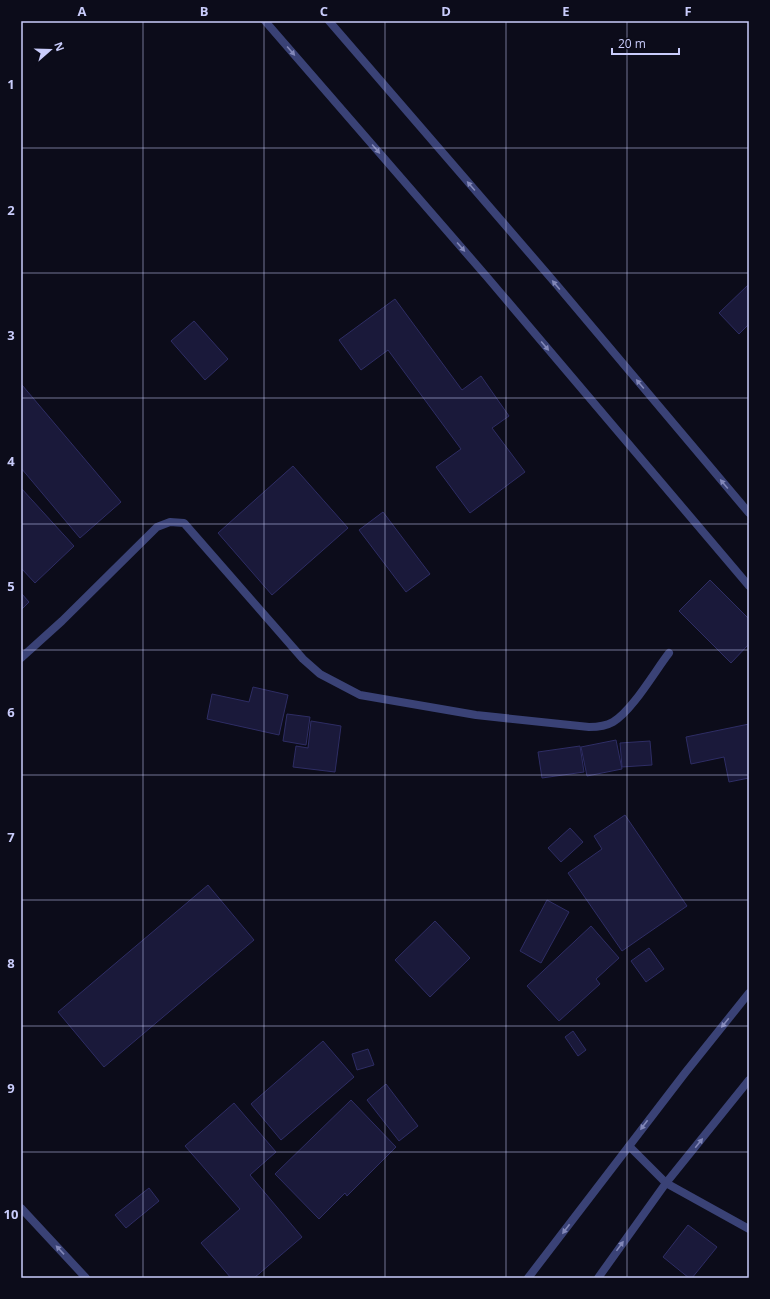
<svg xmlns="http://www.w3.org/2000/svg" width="770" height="1299" viewBox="0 0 770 1299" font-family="'Open Sans',sans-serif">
<rect width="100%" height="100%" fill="#0c0c1a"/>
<path fill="#1a193a" stroke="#2e2d64" d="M748,285L749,324L739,334L719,313Z
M395,299L462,390L481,376L509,416L492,428L525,472L470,513L436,467L461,449L388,350L361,370L339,340Z
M194,321L228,359L205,380L171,341Z
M22,385L121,502L80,538L21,468Z
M293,466L348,528L272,595L218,533Z
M21,488L74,546L35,583L21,568Z
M383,512L430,574L406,592L359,530Z
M710,580L749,619V644L731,663L679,611Z
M21,593L29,602L21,610Z
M253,687L288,695L279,735L207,719L212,694L249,702Z
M287,714L310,717L306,745L283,741Z
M311,721L341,726L335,772L293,767L296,746L308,748Z
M749,724V778L729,782L724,757L691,764L686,737Z
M616,740L622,769L587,776L581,747Z
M650,741L652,765L622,767L620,743Z
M580,746L584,772L542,778L538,752Z
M625,815L687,906L622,951L568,873L602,849L594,836Z
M570,828L583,842L561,862L548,848Z
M208,885L254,940L104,1067L58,1012Z
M547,900L569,912L541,963L520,951Z
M435,921L470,958L430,997L395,960Z
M591,926L619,958L596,979L600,984L559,1021L527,986Z
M649,948L664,969L646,982L631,961Z
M573,1031L586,1050L578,1056L565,1037Z
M323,1041L354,1077L281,1140L251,1104Z
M368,1049L374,1065L357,1070L352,1054Z
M386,1084L418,1126L399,1141L367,1100Z
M351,1100L396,1147L347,1196L345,1193L319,1219L275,1174Z
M234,1103L276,1152L250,1175L302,1237L254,1278H231L201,1243L240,1209L185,1146Z
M149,1188L159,1201L126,1228L115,1215Z
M688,1225L717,1247L692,1278H689L663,1257Z"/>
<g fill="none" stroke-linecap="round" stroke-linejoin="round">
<path stroke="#3a4276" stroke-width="8" d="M265,21L487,277L749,586
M329,21L556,284L749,513
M21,658L62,621L157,527L170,522L184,523L303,659L320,674L360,695L476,715L589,727C597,727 606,726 613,722C632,711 655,671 669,653"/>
<path stroke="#3a4276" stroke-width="8" d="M629,1146L666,1183L749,1229"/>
<path stroke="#3a4276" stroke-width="8" d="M21,1208L86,1278
M528,1278L685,1073L749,993
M598,1278L666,1183L749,1080"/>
</g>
<defs><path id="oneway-solid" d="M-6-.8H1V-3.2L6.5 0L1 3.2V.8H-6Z"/></defs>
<g fill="#8287b8">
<use href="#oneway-solid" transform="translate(291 51) rotate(49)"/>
<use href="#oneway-solid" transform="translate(376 149) rotate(49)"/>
<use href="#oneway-solid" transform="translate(471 186) rotate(-131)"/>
<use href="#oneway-solid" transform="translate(461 247) rotate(49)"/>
<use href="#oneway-solid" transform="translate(556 285) rotate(-130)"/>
<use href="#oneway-solid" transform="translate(545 346) rotate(50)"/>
<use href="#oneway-solid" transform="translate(640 384) rotate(-130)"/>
<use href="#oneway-solid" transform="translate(724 484) rotate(-130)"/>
<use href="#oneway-solid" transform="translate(725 1023) rotate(129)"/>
<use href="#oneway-solid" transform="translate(644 1125) rotate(127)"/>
<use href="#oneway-solid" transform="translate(699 1143) rotate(-51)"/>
<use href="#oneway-solid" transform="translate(566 1229) rotate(127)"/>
<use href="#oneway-solid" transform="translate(620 1246) rotate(-54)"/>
<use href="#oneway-solid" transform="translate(60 1250) rotate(-133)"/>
</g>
<path fill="none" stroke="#c9ccfb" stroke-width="1" stroke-opacity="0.55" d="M143,21V1278M264,21V1278M385,21V1278M506,21V1278M627,21V1278M21,148H749M21,273H749M21,398H749M21,524H749M21,650H749M21,775H749M21,900H749M21,1026H749M21,1152H749"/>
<rect width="770" height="1299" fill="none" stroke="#0c0c1a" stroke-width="44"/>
<g transform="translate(50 50) rotate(70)" stroke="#0c0c1a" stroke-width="3" paint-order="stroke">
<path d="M0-3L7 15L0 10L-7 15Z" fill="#c9ccfb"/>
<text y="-6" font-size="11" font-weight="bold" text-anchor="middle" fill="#c9ccfb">N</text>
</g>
<path d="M612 48v6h67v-6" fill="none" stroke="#c9ccfb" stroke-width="2"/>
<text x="618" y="48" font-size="12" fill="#c9ccfb" stroke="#0c0c1a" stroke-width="3" paint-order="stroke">20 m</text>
<rect x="22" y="22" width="726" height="1255" fill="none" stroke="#c9ccfb" stroke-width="1.5"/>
<g font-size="13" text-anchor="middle" font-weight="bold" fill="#c9ccfb">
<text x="82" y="16">A</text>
<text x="204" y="16">B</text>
<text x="324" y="16">C</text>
<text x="446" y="16">D</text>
<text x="566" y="16">E</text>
<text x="688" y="16">F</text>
<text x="11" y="89">1</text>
<text x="11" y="215">2</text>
<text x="11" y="340">3</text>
<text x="11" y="466">4</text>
<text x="11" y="591">5</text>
<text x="11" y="717">6</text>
<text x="11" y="842">7</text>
<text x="11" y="968">8</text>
<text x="11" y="1093">9</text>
<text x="11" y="1219">10</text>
</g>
</svg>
